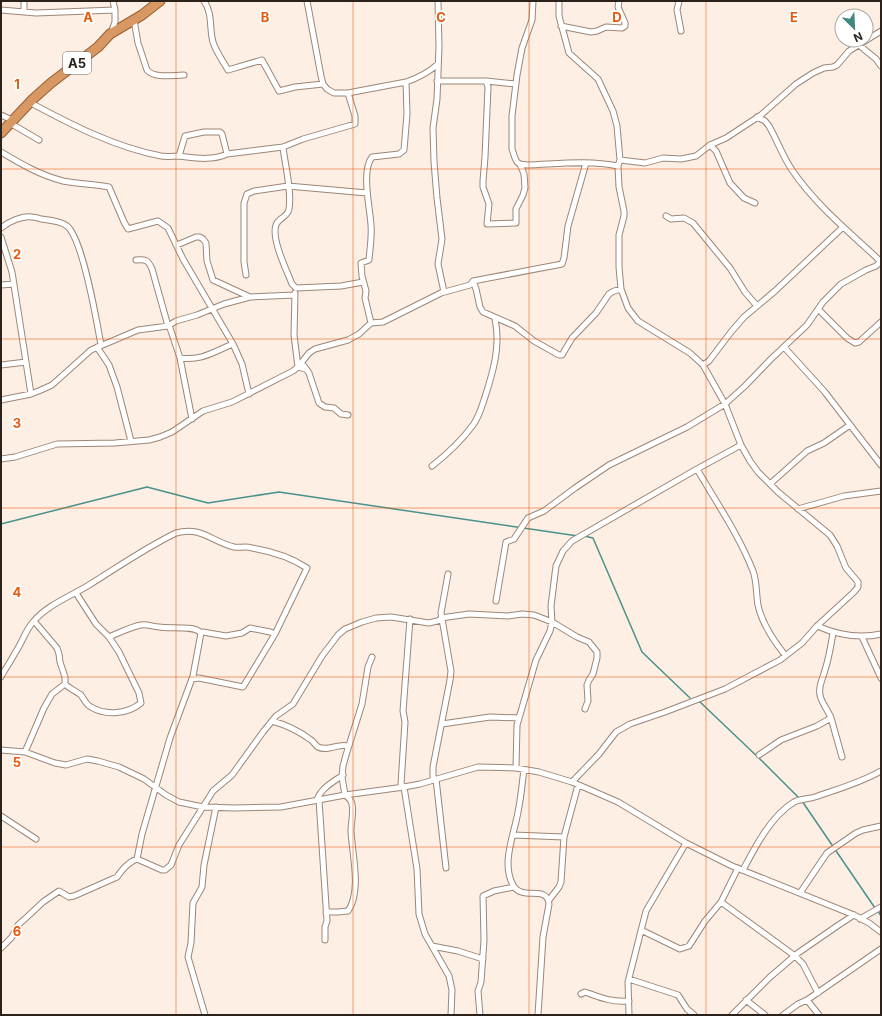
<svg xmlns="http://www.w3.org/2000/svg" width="882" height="1016" viewBox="0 0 882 1016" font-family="Inter,sans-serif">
<rect width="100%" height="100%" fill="#feefe5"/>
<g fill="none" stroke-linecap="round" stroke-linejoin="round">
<path stroke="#49918b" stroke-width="1.5" d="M1,524L147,487L208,503L279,492L578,536
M584,536L593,538L642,652L690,698
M699,701L762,761L799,798
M802,801L875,908
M878,911L881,916"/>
<defs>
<path id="minor" d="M24,1V12
M113,1L115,10
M204,1C213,14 209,28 213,42C216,52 223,61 228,70L262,60L279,91L295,87L323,84
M307,1L321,76L323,84L327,89L334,93H348L406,82L407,114L404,150L399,154L372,157C361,171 370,208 371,225C372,236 370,248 369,260L361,263L362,276L366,291L365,298L371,323
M438,1L439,47L437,99L433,128L434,162L437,198L442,239L438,264L444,292
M533,1L532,20L522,48L517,75L512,116V149L515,158L517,162L520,164L527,165C557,164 588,160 618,166
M559,1V16L569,53L598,79L613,111L617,126L620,160L618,166L619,187L624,211V216L619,235V267L621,289L628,308L638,321L690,353L703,365L725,404L741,445L750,461L758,472L778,492L830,535L837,546L846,568L858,582V587L854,592L817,626L802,643L780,660L725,689L665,712L630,724L616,732L599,754L572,782
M679,1L677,10L681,31
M1,10L36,13L115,10V22L111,33
M134,20L138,43L147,70C155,79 173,75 184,75
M561,26L591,32L597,31L606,27L622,28L625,26V23L618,7L619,1
M859,45L876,59L881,66
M437,81H486L516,84
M486,81L488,87L485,157L483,181V187L489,204L487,224L516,223V209L523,195L525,188L524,174L520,164
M406,82C418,78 428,73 438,64
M29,102C70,124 114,147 161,156C167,157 173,156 179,156C196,158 211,161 227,154L283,147L303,139L355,124V116L348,93
M1,115L12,120
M757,117L765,121L769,126C777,140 783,157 792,170C815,204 847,230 877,258L881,263
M10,123L39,140
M710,145L716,151L730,183L744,198L755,203
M283,147C285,165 292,191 289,209C288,217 278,218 276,225C271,239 287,271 292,284L296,288
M1,152C21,164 40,175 63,181C78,184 94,184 109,187L124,222L128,229L158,221L168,228L183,259L233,344L242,364L249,394
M179,156L185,136L204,132H220L222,134L227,154
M620,160L645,163L663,158L681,159L696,156L710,145L726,138L761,115L796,84L813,73L824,68L833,67L837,65L849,51L881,31
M666,216L671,219L684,218L693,223L730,268L745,292L757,306
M1,228C8,222 23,215 32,217C35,217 38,218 41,219C49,220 61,221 67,226C83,239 97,323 101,345
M1,237L12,272L31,394
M177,245L196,237H200L203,239L206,243L207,261L213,280L250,297
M136,260C146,259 148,260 152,269L168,326L170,328L180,358L192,419
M246,275L244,262V203L247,194L254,191L288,186L367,193
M473,281L476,289L480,307L483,312L515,326L534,341L559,355H562L572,338L596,313L609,294L614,291L621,289
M1,285L14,284
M296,288L341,286L363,282
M295,293L294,335L298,367L305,369
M819,310L847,338L855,343L859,342L881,322
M97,347L109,365L117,387L131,441
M784,347L824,391L881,465
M180,358C202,361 213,352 233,344
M1,365L26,362
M703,365L709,361L731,332L744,317L775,291L843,227
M304,366L309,373L319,403L325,407L334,408L341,414L348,415
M1,400L31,394L41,390L52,385L91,350L138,330L168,326L176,321L197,315L224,304L250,297L295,295
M1,459L15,457L57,444L115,443L149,440L160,437L172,432L203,411L232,402L293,371L298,367L309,353L315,349L348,340L359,334L371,323L383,322L441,293L470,285L473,281L562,264L564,258L568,226L586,163
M432,466C446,455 462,440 473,425C479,417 482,406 485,397C493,372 501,346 495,319
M697,469C716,502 739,535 753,571C757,581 756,594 758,605C762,624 773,640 785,655
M770,484L807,451L824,443L850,425
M798,509L844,496L881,491
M496,601L506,542L514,539L528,518L544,511L575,488L609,465L687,427L725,404L745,386L771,359L807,325L823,302L841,284L866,270L876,266L880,262
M441,618L469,614L508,616L522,614L534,615L552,622L577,637L589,642L597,652V658L593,674L589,680L587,685L588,701L585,709
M410,619L403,711L405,722L401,784L404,787L417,869L419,914L425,934L449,976L452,990L451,1015
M34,621L57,648L59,654L60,662L65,677V684C70,689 76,691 81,695C84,699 86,705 91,707C106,716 128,714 141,703L139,693L119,652L109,637L96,624L76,593
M817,626C838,635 859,639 881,634
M109,637C119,633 130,627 141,625C148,624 153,627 159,627C170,629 194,625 201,633L203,632L226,636L242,633L250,628L270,632L275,634
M862,637L881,678
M1,677C5,669 11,661 15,653C22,643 25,631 33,622C47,605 71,596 89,585C118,567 145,548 176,533C202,526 212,542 234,547C240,548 246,546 252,548C270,551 292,558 307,568L275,634L243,687L199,678L192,679
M831,718L842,757
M272,721C287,725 299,731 311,740C314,742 315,745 318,747C328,752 338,743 348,746
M442,724L490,717L519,718
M1,750L25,752L55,763L66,765L87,759L98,761L119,767L144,779L166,795L179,802L203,807L234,808L281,807L345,795L404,787L420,784L478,767L516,768L539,772L572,782L618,802L686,843L732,866L854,915L869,923L881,932
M25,752L44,708L52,694L65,684
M759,755L781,740L817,726L831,718C828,710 821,702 820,695C818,685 823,679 825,670C829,658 831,645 833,633
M516,768L517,725L536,660L550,631L552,622L551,606L556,566L563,551L572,541L697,469L741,445
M524,770C522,784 521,798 518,812C514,835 501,863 513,885C522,902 547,884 549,904L543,937L538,1015
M436,779L446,868
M433,780V767L450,680L451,671L441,613L448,574
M317,800C321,788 333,782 343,775
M319,800L327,921L325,927V940
M1,816L36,839
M513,835L564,837
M137,859L162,870H165L171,865L179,845L213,791L232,775L263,732L276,716L293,704L322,656L338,635L345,629L362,622L376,618L391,617L429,623L441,620
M743,870C755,847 771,816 794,802C800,799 809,799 815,797C838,789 860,783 881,771
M800,893L827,853L856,833L863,830L881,826
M549,900L559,887L561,882L564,837L578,785
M721,902L795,956L803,964L818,993
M326,912H338L348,911C362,891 352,854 351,831C351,822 354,813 352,804C351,799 348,797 345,795L342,777L343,766L346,755L362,704L368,667L372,657
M860,919L881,907
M641,930L680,949L689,946L705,921L721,902L738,868
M432,946L458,951L483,959
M1,948L12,937L18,925L27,917L43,902L59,891L69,897L74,896L117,877C122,870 128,862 137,859L142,834L170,738L193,676L201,633
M629,979L678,995L687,1009L694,1015
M581,994L585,992C602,998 610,1002 629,1001
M746,1000L765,1015
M807,1000L819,1015
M205,1015L188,957L191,943L193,903L202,887L204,865L216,807
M480,1015L478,991L481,982L484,940L483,896L494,891L514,887
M629,1015L628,982L646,911L686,843
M732,1015L770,977L798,953L840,924L854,915
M783,1015L798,1004L807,1000L881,949"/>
<path id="trunk" d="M1,133L33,99L51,83L98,47L110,34L142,15L160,1"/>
</defs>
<use href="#minor" stroke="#9c8676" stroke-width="7"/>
<use href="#trunk" stroke="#965e31" stroke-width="11"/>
<use href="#minor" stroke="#fff" stroke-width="5"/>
<use href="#trunk" stroke="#d89864" stroke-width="9"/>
</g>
<path fill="none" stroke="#e8590c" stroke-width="1" stroke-opacity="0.55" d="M176,1V1015M353,1V1015M529,1V1015M706,1V1015M1,169H881M1,339H881M1,508H881M1,677H881M1,847H881"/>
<g text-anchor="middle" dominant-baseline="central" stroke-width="3.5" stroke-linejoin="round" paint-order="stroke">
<rect fill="#fff" stroke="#6b6460" stroke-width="1" x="63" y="52" width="28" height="22" rx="3"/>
<g font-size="13" font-weight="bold" fill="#2b221c">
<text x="77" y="63">A5</text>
</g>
</g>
<g font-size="13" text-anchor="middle" font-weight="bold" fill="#e8590c" stroke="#fff" stroke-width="3.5" stroke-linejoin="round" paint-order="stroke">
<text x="88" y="22">A</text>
<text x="265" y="22">B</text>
<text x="441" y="22">C</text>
<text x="617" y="22">D</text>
<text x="794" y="22">E</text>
<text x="17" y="89">1</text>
<text x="17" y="259">2</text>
<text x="17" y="428">3</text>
<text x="17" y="597">4</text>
<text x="17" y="767">5</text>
<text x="17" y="936">6</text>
</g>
<rect width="882" height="1016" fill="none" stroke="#2b221c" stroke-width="4"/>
<g transform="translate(854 28) rotate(156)"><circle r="19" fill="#ffffff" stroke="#aaa7a4"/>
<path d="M0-3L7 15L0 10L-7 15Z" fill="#418883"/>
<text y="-6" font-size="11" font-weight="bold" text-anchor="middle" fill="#2b221c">N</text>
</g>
</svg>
